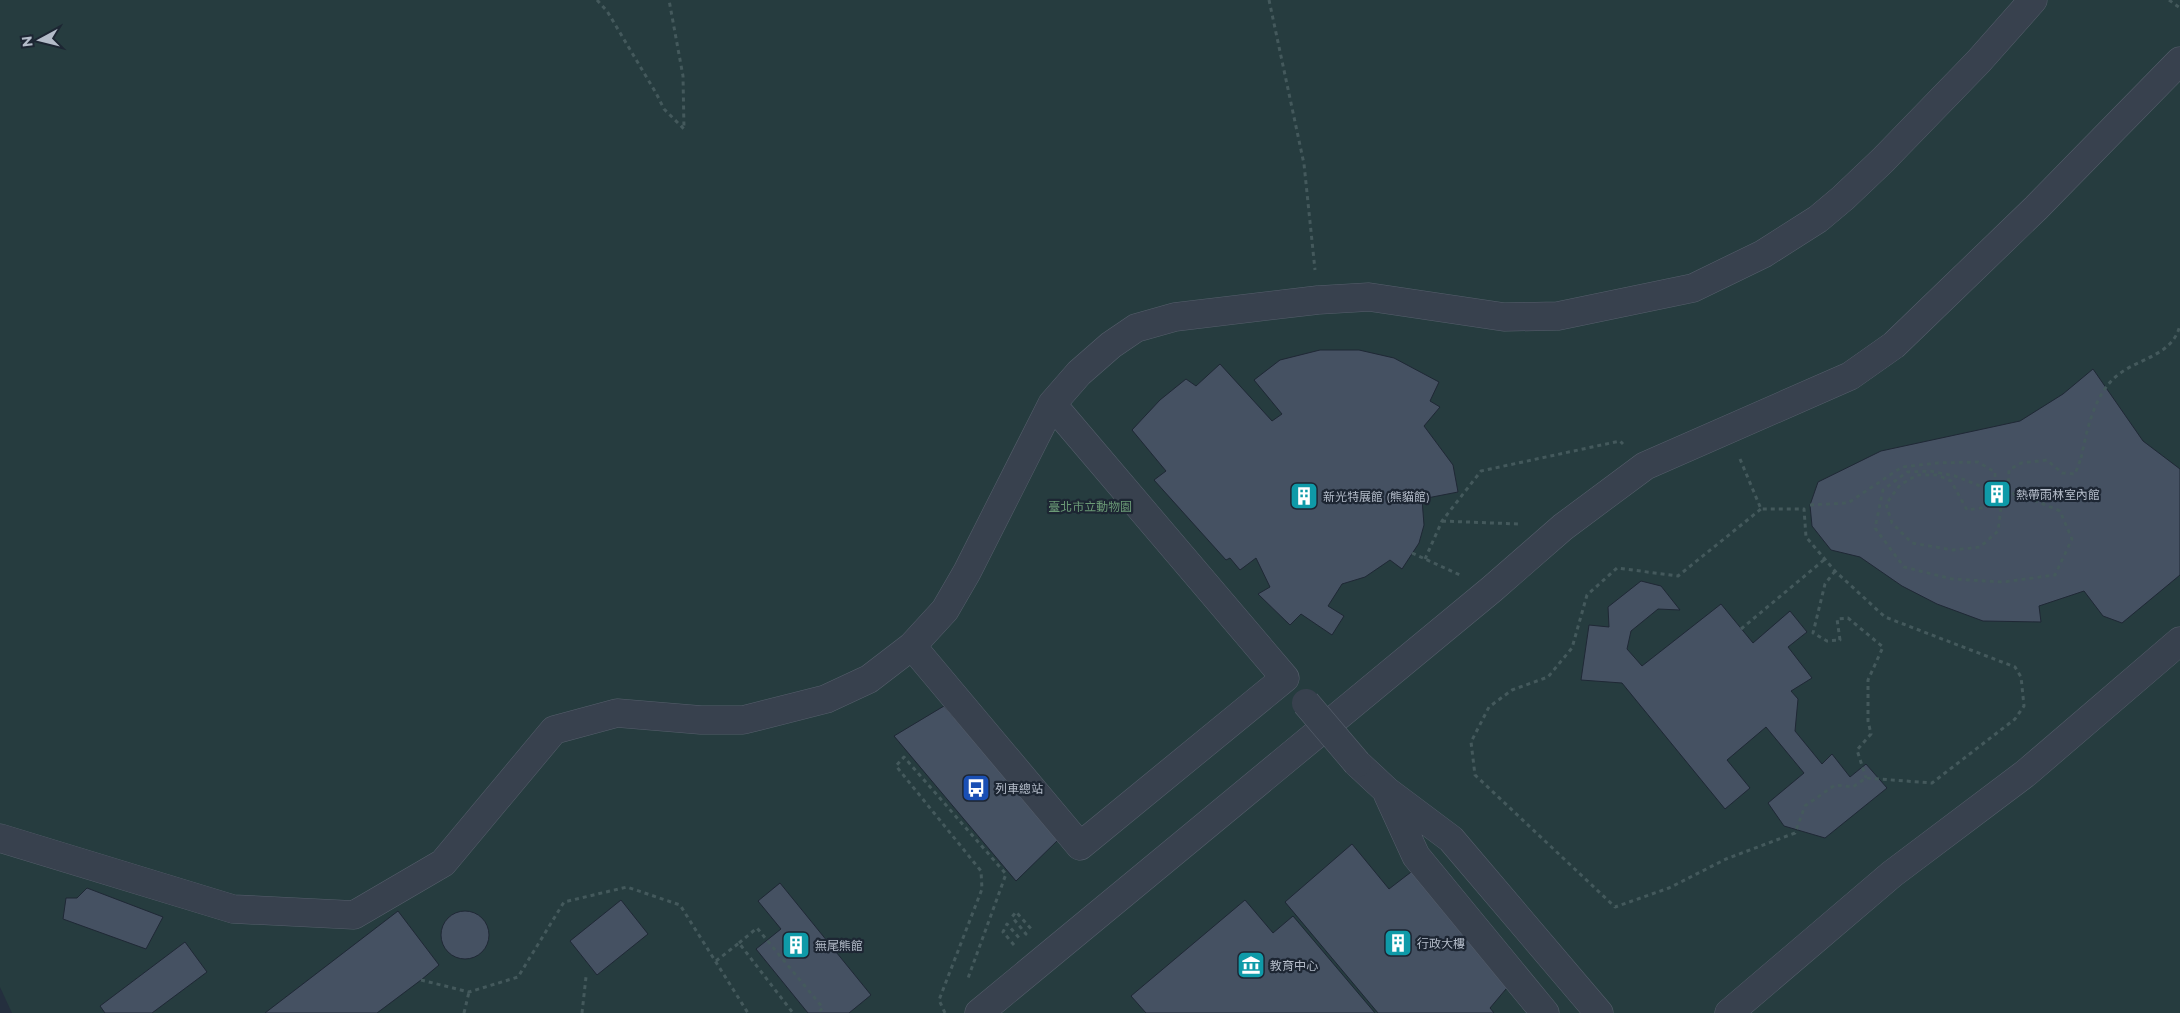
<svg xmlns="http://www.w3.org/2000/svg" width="2180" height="1013" viewBox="0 0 2180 1013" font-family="Montserrat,'Noto Sans TC',sans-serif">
<rect width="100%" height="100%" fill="#242f3e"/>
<path fill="#263c3f" d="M0,0H2180V1013H12L0,987Z"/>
<path fill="#455162" stroke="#1f2835" d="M1320,350H1359L1394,358L1439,382L1430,401L1440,407L1424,426L1453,465L1458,492L1422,499L1424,525L1419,543L1402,569L1390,560L1365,577L1342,584L1328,606L1344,616L1332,635L1301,614L1290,625L1258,594L1270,587L1256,558L1240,570L1230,558L1226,560L1154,480L1166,471L1132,430L1160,400L1186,379L1196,386L1220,364L1272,421L1282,414L1254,380L1280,360Z
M2093,369L2143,441L2180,469V575L2122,623L2103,616L2084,591L2039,606L2041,622L1983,621L1937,604L1902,586L1860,557L1831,550L1812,526L1810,505L1818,482L1881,451L2020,421L2063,394Z
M1641,581L1661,586L1680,610L1658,609L1631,631L1627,649L1642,666L1721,604L1753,643L1790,611L1807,632L1788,647L1812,678L1791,691L1798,699L1795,731L1822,764L1832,754L1850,777L1866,764L1887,788L1825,838L1784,826L1768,803L1804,773L1766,727L1727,760L1750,788L1725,809L1622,683L1581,680L1589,625L1609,627L1608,607Z
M944,706L1059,839L1016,881L894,736Z
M1352,844L1389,889L1415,869L1511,983L1490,1008L1494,1013H1378L1285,902Z
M780,883L871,995L849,1013H808L756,949L781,929L758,901Z
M87,888L163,917L146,949L63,919L66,898H77Z
M621,900L648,934L597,975L570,941Z
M1245,900L1273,933L1293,916L1375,1013H1146L1131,996Z
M398,911L439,965L421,980L377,1013H265Z
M441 935a24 24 0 1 1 48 0a24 24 0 1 1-48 0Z
M185,942L207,972L152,1013H105L100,1006Z"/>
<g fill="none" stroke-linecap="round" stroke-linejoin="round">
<defs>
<path id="minor" d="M912,646L1080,846L1285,678L1052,404
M1357,763L1387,791L1451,839L1599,1013
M1388,795L1416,856L1545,1013
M0,838L233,909L354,915L443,863L554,730L617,713L701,720H743L826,699L869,679L912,646L945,610L967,572L1052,404L1079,373L1111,345L1136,328L1175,317L1318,300L1369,297L1504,317L1558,316L1693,288L1763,254L1818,219L1843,198L1883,160L1979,61L2033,0
M979,1013L1492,589L1563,527L1645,466L1850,376L1894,345L2036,208L2180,61
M1729,1013L1892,874L2026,773L2180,641"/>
</defs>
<use href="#minor" stroke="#565f6c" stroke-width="29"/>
<path stroke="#44595c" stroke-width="3" stroke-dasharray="4 4" stroke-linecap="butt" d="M597,0L607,11L656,93L664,109L684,129L683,76L669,0
M1269,0L1304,164L1315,270
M2169,0L2180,8
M2081,458C2087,430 2094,393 2119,374C2140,358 2173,355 2180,325
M1740,459L1761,509H1804L1806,537L1835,571L1885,617L2015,667L2021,677L2024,706L2015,719L1932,783L1866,778L1853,787L1835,785L1805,806L1795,833L1726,859L1669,888L1615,907L1475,775L1471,742L1489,707L1512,690L1548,677L1572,648L1587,595L1617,568L1678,576L1761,509
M1810,505L1848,503L1902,467L1937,463L1978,462L1995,472V497L1981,508L1967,510L1951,481L1937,475H1917L1900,485L1886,504L1892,523L1912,543L1953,550L1980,547L1998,531L2001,508
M1442,521L1518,524
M1412,553L1460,575
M1425,559L1442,521L1481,471L1620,441L1623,444
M1835,571L1825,584L1813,633L1827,641L1840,640L1837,619L1848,618L1883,647L1868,680V721L1871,734L1857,750L1866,778
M1741,629L1825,559
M1025,935L1026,934L1012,917L1016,912L1033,931
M739,943L757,928L823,1008L817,1013
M1014,945L1003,932L1007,924L1020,939
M716,961L739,943L793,1013
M421,980L469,992L518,977L564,902L627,887L680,905L748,1013
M464,1013L469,992
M582,1013L586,977
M945,1013L939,1000L982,889L981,871L896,766L904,757L1006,874L967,981"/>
<use href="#minor" stroke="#38414e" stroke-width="28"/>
<defs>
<path id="minor-bridge" d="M1306,703L1357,763"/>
</defs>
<use href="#minor-bridge" stroke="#565f6c" stroke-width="29" stroke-linecap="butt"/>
<path stroke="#44595c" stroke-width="3" stroke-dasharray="4 4" stroke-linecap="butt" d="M2001,508L1990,490L1955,476L1930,471L1907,472L1883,490L1875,528L1904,567L1952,579L2003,582L2055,575L2072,539L2060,511L2036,501L2016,497L2008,487L2009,470L2021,463L2047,460L2062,473L2075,474L2081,458"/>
<use href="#minor-bridge" stroke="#38414e" stroke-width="28"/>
</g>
<defs>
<symbol id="building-square" viewBox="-11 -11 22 22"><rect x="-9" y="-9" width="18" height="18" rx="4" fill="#0f9aa8" stroke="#1d2633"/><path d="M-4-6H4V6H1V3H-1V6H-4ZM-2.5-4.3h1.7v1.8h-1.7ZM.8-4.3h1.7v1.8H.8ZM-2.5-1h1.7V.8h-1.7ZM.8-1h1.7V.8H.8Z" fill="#fff"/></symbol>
<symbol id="bus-square" viewBox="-11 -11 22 22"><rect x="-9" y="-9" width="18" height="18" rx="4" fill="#1a4fb4" stroke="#1d2633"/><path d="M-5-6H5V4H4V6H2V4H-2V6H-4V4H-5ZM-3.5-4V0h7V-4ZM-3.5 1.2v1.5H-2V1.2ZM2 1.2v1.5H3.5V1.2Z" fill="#fff"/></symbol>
<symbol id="museum-square" viewBox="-11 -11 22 22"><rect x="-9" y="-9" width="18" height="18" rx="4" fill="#0f9aa8" stroke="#1d2633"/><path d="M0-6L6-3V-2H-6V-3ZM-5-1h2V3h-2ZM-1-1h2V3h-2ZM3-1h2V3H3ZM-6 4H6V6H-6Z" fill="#fff"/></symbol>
</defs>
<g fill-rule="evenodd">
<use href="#building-square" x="1981" y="478" width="32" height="32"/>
<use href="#building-square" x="1288" y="480" width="32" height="32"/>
<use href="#bus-square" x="960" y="772" width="32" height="32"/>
<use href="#building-square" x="1382" y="927" width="32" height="32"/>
<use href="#building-square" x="780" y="929" width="32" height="32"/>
<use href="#museum-square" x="1235" y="949" width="32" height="32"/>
</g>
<g text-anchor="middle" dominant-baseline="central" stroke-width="4.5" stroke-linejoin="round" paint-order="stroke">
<g font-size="12" fill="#b4bcc9" stroke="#1d2633" text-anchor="start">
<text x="2016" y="494">熱帶雨林室內館</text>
<text x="1323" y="496">新光特展館 (熊貓館)</text>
<text x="995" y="788">列車總站</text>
<text x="1417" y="943">行政大樓</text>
<text x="815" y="945">無尾熊館</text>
<text x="1270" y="965">教育中心</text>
</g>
<g font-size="12" fill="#6b9a76" stroke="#1d2633">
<text x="1090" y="506">臺北市立動物園</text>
</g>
</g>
<g transform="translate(40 40) rotate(263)" stroke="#1d2633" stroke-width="4" paint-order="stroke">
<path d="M0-4L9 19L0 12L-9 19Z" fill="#b4bcc9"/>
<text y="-8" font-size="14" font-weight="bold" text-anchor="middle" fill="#b4bcc9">N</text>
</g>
</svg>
